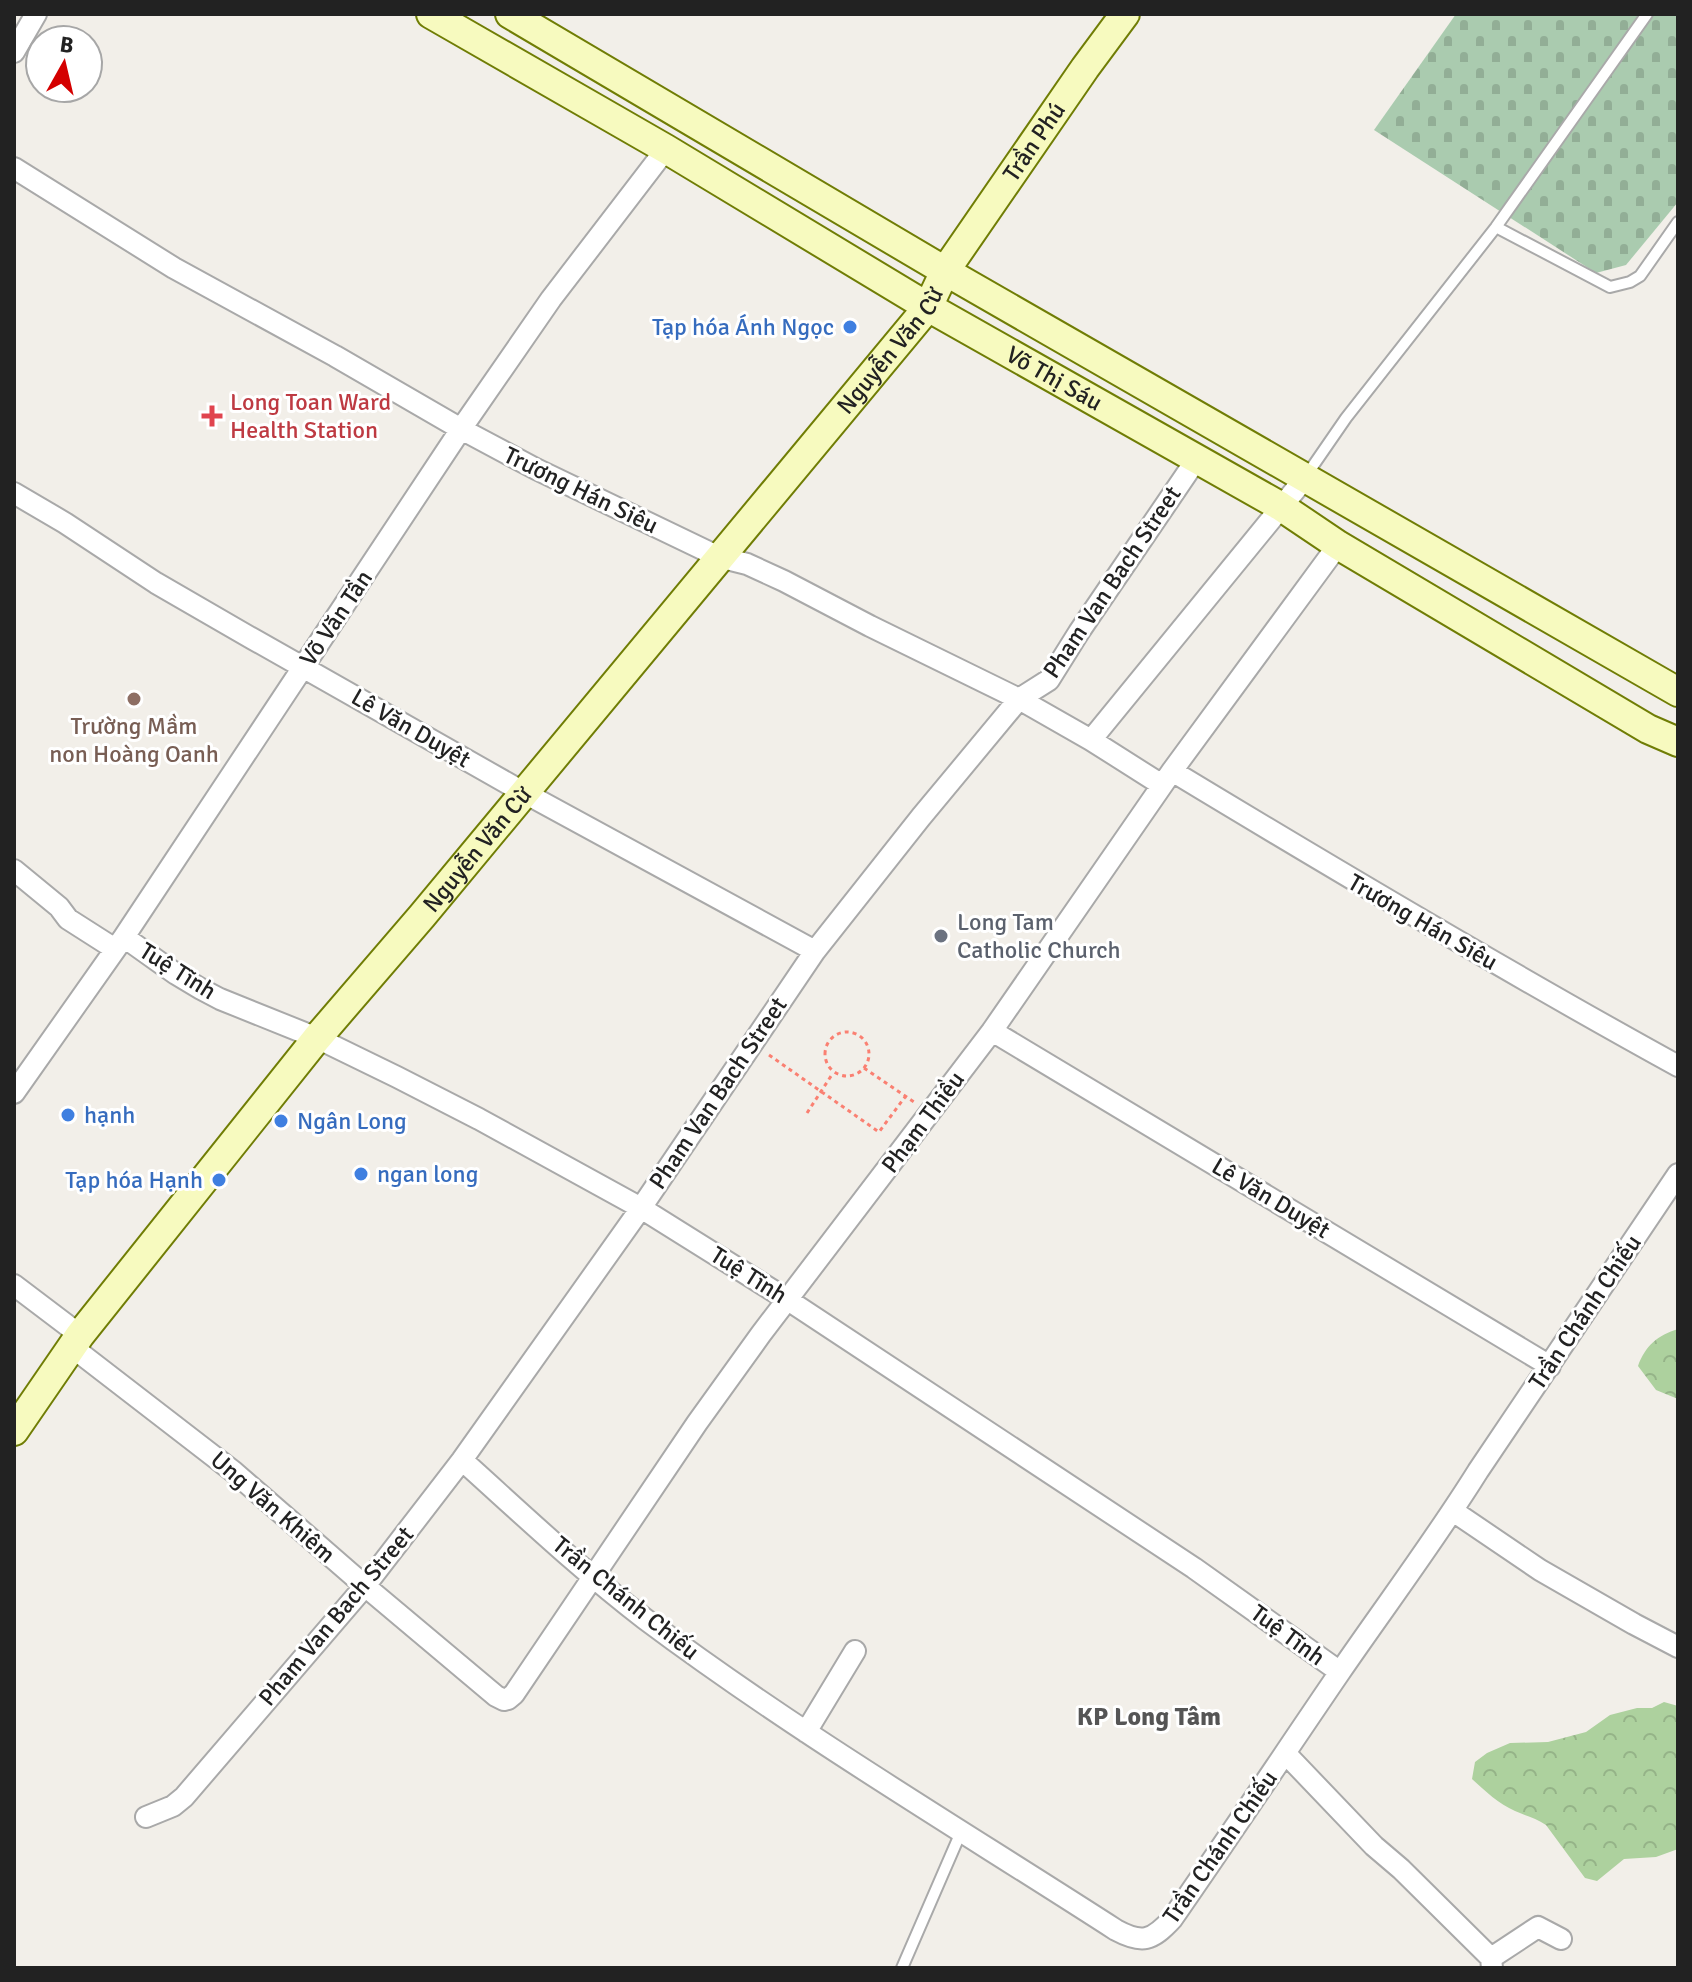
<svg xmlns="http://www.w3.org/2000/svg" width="1692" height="1982" viewBox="0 0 1692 1982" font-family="Signika,sans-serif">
<defs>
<pattern id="forest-crowns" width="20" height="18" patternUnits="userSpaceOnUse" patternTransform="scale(2)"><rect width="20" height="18" fill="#add19e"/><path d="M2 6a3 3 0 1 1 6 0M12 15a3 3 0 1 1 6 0" fill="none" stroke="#95b388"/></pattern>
<pattern id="cemetery-stones" width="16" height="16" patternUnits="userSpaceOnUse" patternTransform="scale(2)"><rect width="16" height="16" fill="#aacbaf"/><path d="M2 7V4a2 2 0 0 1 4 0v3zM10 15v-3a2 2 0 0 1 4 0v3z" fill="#92ae96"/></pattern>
</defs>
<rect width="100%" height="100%" fill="#f2efe9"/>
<path fill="url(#forest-crowns)" d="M1678,1329V1399L1656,1390L1638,1366C1645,1346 1658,1335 1678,1329Z
M1664,1702L1678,1706V1849L1656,1857L1624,1859L1597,1881L1585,1878L1546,1825C1536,1818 1526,1816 1515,1811C1499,1804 1485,1791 1472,1779L1475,1762L1487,1753L1510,1743L1548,1742L1586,1732L1610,1715L1637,1708H1652Z"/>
<path fill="url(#cemetery-stones)" d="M1456,14H1678V202L1626,265L1596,273L1374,130Z"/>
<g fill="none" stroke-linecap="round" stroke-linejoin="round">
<defs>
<path id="service" d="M1496,227L1610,287L1630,282L1640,276L1678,222
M1306,476L1346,418L1496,227L1647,14
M902,1968L961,1832"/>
<path id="minor" d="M14,52L36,14
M14,168L174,268L335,356L461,429L536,469L719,557L747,564L784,581L870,626L1019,699L1091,740L1162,785
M14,493L65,523L156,583L253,639L523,792L815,951
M1091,740L1305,478
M1172,771C1339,872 1507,972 1678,1066
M14,870L59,907L68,919L115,949
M124,937L176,974L201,989L220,999L317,1038L397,1077L479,1119L641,1208L788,1300L1194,1568L1340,1672
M992,1031L1550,1366
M14,1093L124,937L461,429L551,299L666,149
M14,1285L80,1335
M72,1347L234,1472L365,1586L496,1696L504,1700L508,1699L514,1694L697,1423L761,1334L992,1031L1172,771L1338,545
M462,1460C522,1514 581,1570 645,1619C796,1732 958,1828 1116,1930C1142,1944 1152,1941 1172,1919C1229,1837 1284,1754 1340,1672C1386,1605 1435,1540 1478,1471L1678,1174
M1453,1511L1540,1570L1634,1624L1678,1647
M806,1732L855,1651
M1286,1754L1374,1846L1401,1869L1491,1958
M146,1817L173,1806L184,1797L365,1586L462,1460L641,1208L815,951L921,817L1019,699L1049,680L1079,632L1196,460
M1492,1968L1491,1958L1538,1927L1561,1939"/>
<g id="secondary">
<path id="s1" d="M431,14L666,149L928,307L1280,506L1338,545L1648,729L1678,742"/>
<path d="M510,14L945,271L1678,692"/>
<path id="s2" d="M14,1431L80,1335L317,1038L422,916L928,307L945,271L1085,68L1125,14"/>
</g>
</defs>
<use href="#service" stroke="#a9a9a9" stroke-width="14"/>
<use href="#minor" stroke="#a9a9a9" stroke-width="24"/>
<use href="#secondary" stroke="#707d05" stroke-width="32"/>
<path stroke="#fa8072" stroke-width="3" stroke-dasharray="4 4" stroke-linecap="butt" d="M825 1054a22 22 0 1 1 44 0a22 22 0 1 1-44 0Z
M769,1055L879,1132L905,1097
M864,1068L914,1102
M807,1113L833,1073"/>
<use href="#service" stroke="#fff" stroke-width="10"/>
<use href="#minor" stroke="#fff" stroke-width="20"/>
<use href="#secondary" stroke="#f7fabf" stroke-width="28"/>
</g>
<g fill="#3f7fe0" stroke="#fff" stroke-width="3">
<circle cx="850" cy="327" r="8"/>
<circle cx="68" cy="1115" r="8"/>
<circle cx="281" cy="1121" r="8"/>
<circle cx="361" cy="1174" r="8"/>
<circle cx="219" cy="1180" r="8"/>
</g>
<path fill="#e0444e" stroke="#fff" stroke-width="3" d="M208 404h8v8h8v8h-8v8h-8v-8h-8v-8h8z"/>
<circle fill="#8d6e63" stroke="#fff" stroke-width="3" cx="134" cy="699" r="8"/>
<circle fill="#6b7280" stroke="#fff" stroke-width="3" cx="941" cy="936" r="8"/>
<g text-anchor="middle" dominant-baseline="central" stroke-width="6" stroke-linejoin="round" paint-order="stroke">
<g font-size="24" fill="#222" stroke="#fff">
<text stroke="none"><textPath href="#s2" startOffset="1646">Trần Phú</textPath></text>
<text stroke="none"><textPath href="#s2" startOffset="1392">Nguyễn Văn Cừ</textPath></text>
<text stroke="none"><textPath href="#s1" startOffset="722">Võ Thị Sáu</textPath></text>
<text transform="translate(581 490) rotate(26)">Trương Hán Siêu</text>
<text transform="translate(1112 582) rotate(-56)">Pham Van Bach Street</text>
<text transform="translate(336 618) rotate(-56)">Võ Văn Tần</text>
<text transform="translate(411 728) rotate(30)">Lê Văn Duyệt</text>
<text stroke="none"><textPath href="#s2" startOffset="744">Nguyễn Văn Cừ</textPath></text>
<text transform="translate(1423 922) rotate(30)">Trương Hán Siêu</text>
<text transform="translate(178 971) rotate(32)">Tuệ Tĩnh</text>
<text transform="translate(718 1093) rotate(-56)">Pham Van Bach Street</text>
<text transform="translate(923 1122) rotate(-53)">Phạm Thiều</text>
<text transform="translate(1271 1198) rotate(31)">Lê Văn Duyệt</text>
<text transform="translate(749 1275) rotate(32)">Tuệ Tĩnh</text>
<text transform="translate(1585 1312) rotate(-56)">Trần Chánh Chiếu</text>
<text transform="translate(273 1507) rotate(41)">Ung Văn Khiêm</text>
<text transform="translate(626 1598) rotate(39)">Trần Chánh Chiếu</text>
<text transform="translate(336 1616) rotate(-50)">Pham Van Bach Street</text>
<text transform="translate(1288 1635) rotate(36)">Tuệ Tĩnh</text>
<text transform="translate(1220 1847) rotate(-55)">Trần Chánh Chiếu</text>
</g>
<g font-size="24" fill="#366cbe" stroke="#fff" text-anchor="start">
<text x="834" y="327" text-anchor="end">Tạp hóa Ánh Ngọc</text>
<text x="84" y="1115">hạnh</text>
<text x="297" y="1121">Ngân Long</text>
<text x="377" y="1174">ngan long</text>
<text x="203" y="1180" text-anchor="end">Tạp hóa Hạnh</text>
</g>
<g font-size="24" fill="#be3a42" stroke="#fff" text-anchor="start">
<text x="230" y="402">Long Toan Ward<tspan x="230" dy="28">Health Station</tspan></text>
</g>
<g font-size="24" fill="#785e54" stroke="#fff">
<text x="134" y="726">Trường Mầm<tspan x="134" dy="28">non Hoàng Oanh</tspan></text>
</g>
<g font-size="24" fill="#5b616d" stroke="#fff" text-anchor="start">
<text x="957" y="922">Long Tam<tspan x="957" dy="28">Catholic Church</tspan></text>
</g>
<g font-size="26" font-weight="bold" fill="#555" stroke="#fff">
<text x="1149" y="1717">KP Long Tâm</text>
</g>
</g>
<rect width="1692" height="1982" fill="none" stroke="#222222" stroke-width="32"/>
<g transform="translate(64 64) rotate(8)"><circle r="38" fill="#ffffff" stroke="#a7a7a7" stroke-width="2"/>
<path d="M0-6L14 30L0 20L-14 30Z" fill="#d40000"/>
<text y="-12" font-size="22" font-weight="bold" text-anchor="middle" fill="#222222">B</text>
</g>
</svg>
